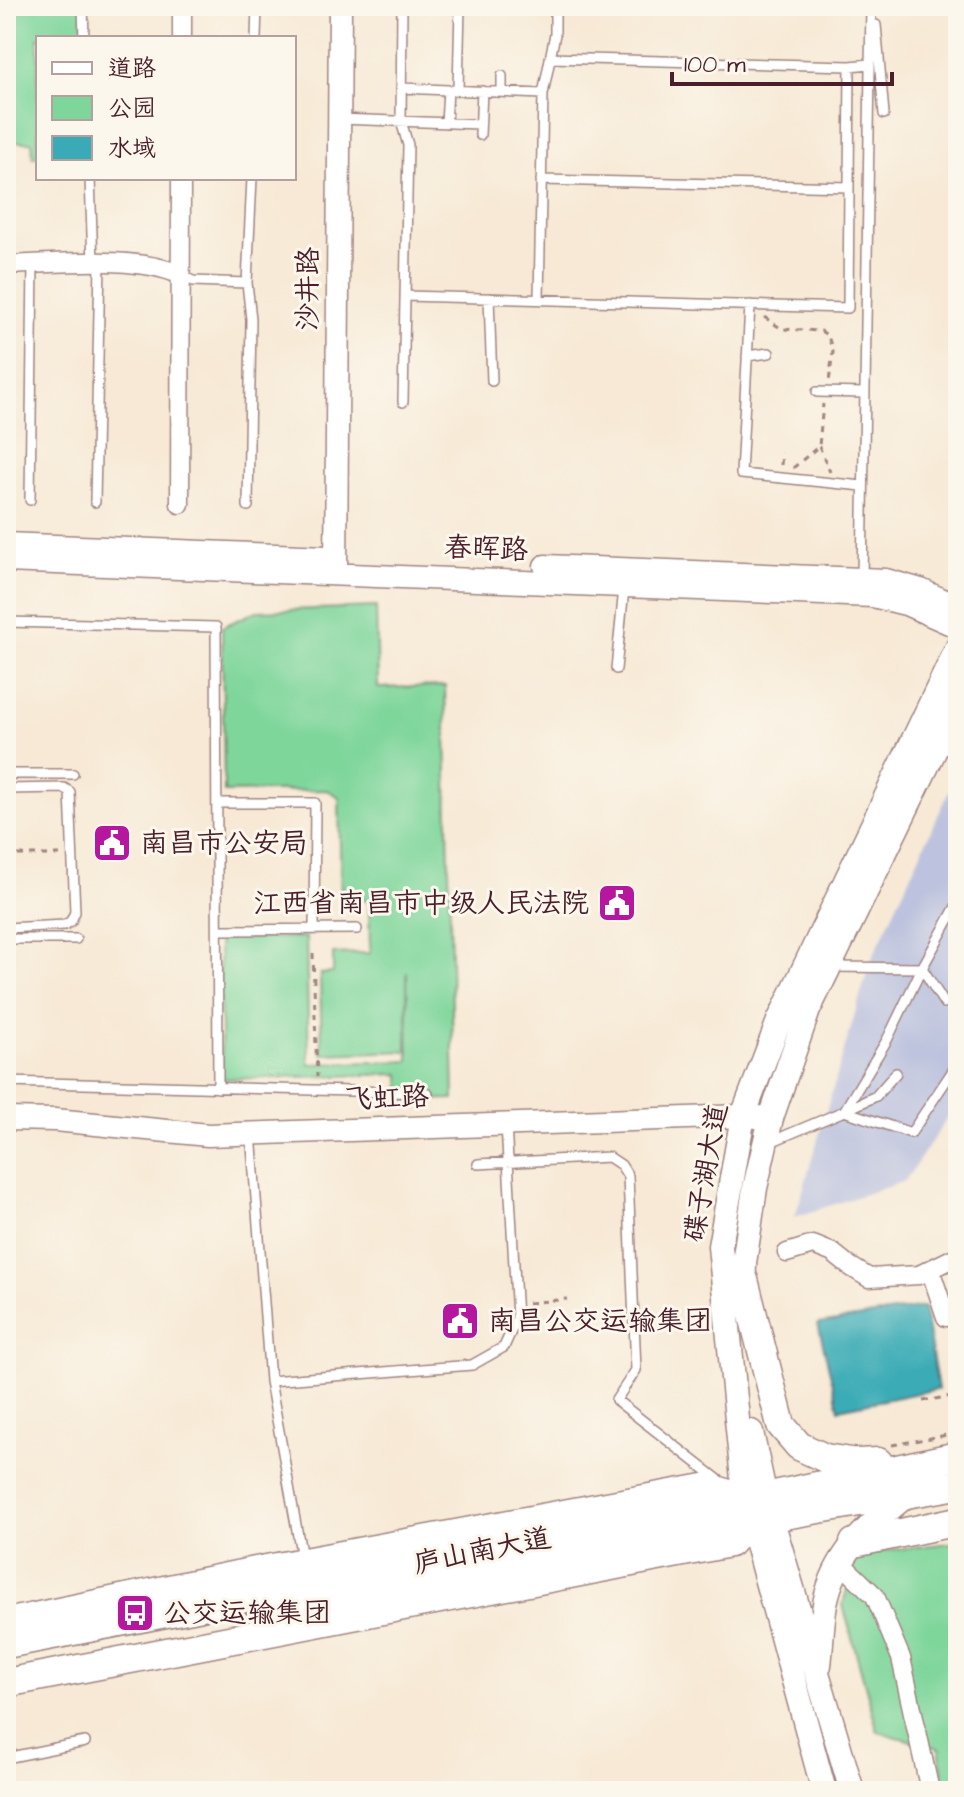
<svg xmlns="http://www.w3.org/2000/svg" width="964" height="1797" viewBox="0 0 964 1797" font-family="'Architects Daughter','LXGW WenKai TC',sans-serif">
<rect width="100%" height="100%" fill="#fbf7ec"/>
<filter id="ink" filterUnits="userSpaceOnUse"><feTurbulence type="fractalNoise" baseFrequency=".0125" numOctaves="2"/><feDisplacementMap in="SourceGraphic" scale="16" xChannelSelector="R" yChannelSelector="G"/><feConvolveMatrix kernelMatrix="1 2 1 2 8 2 1 2 1" color-interpolation-filters="sRGB"/></filter>
<filter id="wash" filterUnits="userSpaceOnUse"><feTurbulence type="fractalNoise" baseFrequency=".006" numOctaves="4" result="noise"/><feDisplacementMap in="SourceGraphic" scale="32" xChannelSelector="R" yChannelSelector="G"/><feGaussianBlur stdDeviation="1.8" result="paint"/><feColorMatrix in="noise" values="0 0 0 0 0 0 0 0 0 0 0 0 0 0 0 0 0 1.4 0 .05"/><feComposite in="paint" operator="in"/></filter>
<g filter="url(#wash)">
<rect width="100%" height="100%" fill="#f7e9d5"/>
<path fill="#bdc3de" d="M958,772V1102L905,1181L795,1217L870,963Z"/>
<path fill="#7fd69b" stroke="#647a63" stroke-width="2" d="M6,6H83L84,38H38V157H33L32,142H6Z
M376,607L378,688L445,686L454,1099L401,1100L400,1074L222,1079L219,939L306,937L309,1064L409,1061L407,972V1051L322,1054L320,974L333,973V954L370,953L369,900L341,901L339,797L327,790L224,792L222,627L257,611Z
M958,1542V1791H926L944,1783L939,1748L878,1732L843,1605L856,1554Z"/>
<path fill="#3aabb6" stroke="#426570" stroke-width="2" d="M924,1307L938,1389L839,1409L818,1324Z"/>
</g>
<g filter="url(#ink)">
<g fill="none" stroke-linecap="round" stroke-linejoin="round">
<defs>
<path id="service" d="M83,6L84,38
M402,6L401,121L408,145L403,402
M876,25L884,114
M256,38L257,6
M550,58L850,66L870,64
M401,88L543,94
M458,90L460,6
M502,92V76
M339,119L480,124
M446,123L448,90
M480,135L482,91
M90,178L93,263
M541,180L849,187
M181,275L193,281L247,283
M405,296L848,308L850,66
M489,298L492,381
M539,299L543,94L555,34V6
M750,305L741,474L863,486
M747,356L769,353
M817,392L865,393
M30,500L33,264
M95,502L100,263
M248,506L251,319L247,283L252,178
M862,579L871,6
M6,622L216,627L218,1088
M616,669L624,588
M6,774H73
M6,789L64,788L70,792L75,912L71,921L65,925L6,928
M217,803H315L314,929
M218,930L357,929
M6,939H76
M832,967L922,968L958,903
M6,1082L428,1093
M844,1111L911,1133L958,1063
M844,1111L876,1096L896,1073
M251,1133L270,1381L302,1558
M768,1143L844,1111L887,1040L922,968L944,1003
M478,1164L609,1157L621,1165L628,1176L636,1370L616,1400L720,1481
M270,1381L472,1365L504,1347L517,1318L506,1125
M6,1758L85,1742"/>
<path id="minor" d="M182,6V38
M6,265C56,264 136,254 181,275
M180,504L181,178
M787,1253L813,1245L833,1253L848,1265L869,1278L919,1275L958,1256
M930,1269L946,1317
M847,1569L875,1596L901,1658L930,1791"/>
<path id="tertiary" d="M6,544L327,557
M6,561L873,596L906,604L958,627
M545,566L886,580L921,590L958,607
M336,573L340,6
M6,1119L55,1120L208,1135L743,1116L771,1118"/>
<path id="secondary" d="M743,1299L744,1263L755,1188L771,1118L808,1010L958,702
M751,1432L765,1497L852,1791
M819,1665C822,1642 821,1617 827,1595C839,1549 874,1521 909,1493
M824,1791L745,1500L720,1246L743,1116L779,1021L958,647"/>
<path id="primary" d="M854,1543L958,1521
M6,1623L256,1571L709,1487L745,1500
M6,1683L730,1543L749,1521"/>
<path id="trunk" d="M744,1280L781,1425L799,1446L825,1458L858,1463L878,1462
M262,1614L749,1521L958,1485
M6,1644L765,1497L958,1456"/>
</defs>
<use href="#service" stroke="#a08480" stroke-width="12"/>
<use href="#minor" stroke="#a08480" stroke-width="21"/>
<use href="#tertiary" stroke="#a08480" stroke-width="25"/>
<use href="#secondary" stroke="#a08480" stroke-width="27"/>
<use href="#primary" stroke="#a08480" stroke-width="31"/>
<use href="#trunk" stroke="#a08480" stroke-width="31"/>
<path stroke="#a08480" stroke-width="3" stroke-dasharray="6 6" stroke-linecap="butt" d="M764,317L782,329L821,331L828,336L833,352L829,382
M819,446L830,472
M781,465L782,453
M793,468L819,446L823,404
M6,855H62
M313,953L317,1077
M528,1303L567,1299
M923,1401L958,1395
M892,1445L958,1433"/>
<use href="#service" stroke="#fff" stroke-width="9"/>
<use href="#minor" stroke="#fff" stroke-width="18"/>
<use href="#tertiary" stroke="#fff" stroke-width="22"/>
<use href="#secondary" stroke="#fff" stroke-width="24"/>
<use href="#primary" stroke="#fff" stroke-width="28"/>
<use href="#trunk" stroke="#fff" stroke-width="28"/>
</g>
</g>
<defs>
<symbol id="civic-square" viewBox="-11 -11 22 22"><rect x="-9" y="-9" width="18" height="18" rx="4" fill="#b5179e" stroke="#fbf7ec"/><path d="M-.6-6.5H3V-4.5H.6V-3L4-1V1h2V6H-6V1h2V-1L-.6-3ZM-1.2 2.5V6h2.4V2.5Z" fill="#fff"/></symbol>
<symbol id="bus-square" viewBox="-11 -11 22 22"><rect x="-9" y="-9" width="18" height="18" rx="4" fill="#b5179e" stroke="#fbf7ec"/><path d="M-5-6H5V4H4V6H2V4H-2V6H-4V4H-5ZM-3.5-4V0h7V-4ZM-3.5 1.2v1.5H-2V1.2ZM2 1.2v1.5H3.5V1.2Z" fill="#fff"/></symbol>
</defs>
<g fill-rule="evenodd">
<use href="#civic-square" x="90" y="821" width="44" height="44"/>
<use href="#civic-square" x="595" y="881" width="44" height="44"/>
<use href="#civic-square" x="438" y="1299" width="44" height="44"/>
<use href="#bus-square" x="113" y="1591" width="44" height="44"/>
</g>
<g text-anchor="middle" dominant-baseline="central" stroke-width="6" stroke-linejoin="round" paint-order="stroke">
<g font-size="28" fill="#4a1f2b" stroke="#fbf7ec">
<text transform="translate(308 289) rotate(-90)">沙井路</text>
<text transform="translate(486 549) rotate(2)">春晖路</text>
<text transform="translate(387 1098) rotate(-2)">飞虹路</text>
<text transform="translate(706 1173) rotate(-80)">碟子湖大道</text>
<text transform="translate(482 1551) rotate(-11)">庐山南大道</text>
</g>
<g font-size="28" fill="#4a1f2b" stroke="#fbf7ec" text-anchor="start">
<text x="140" y="843">南昌市公安局</text>
<text x="589" y="903" text-anchor="end">江西省南昌市中级人民法院</text>
<text x="488" y="1321">南昌公交运输集团</text>
<text x="163" y="1613">公交运输集团</text>
</g>
</g>
<rect width="964" height="1797" fill="none" stroke="#fbf7ec" stroke-width="32"/>
<rect x="36" y="36" width="260" height="144" fill="#fbf7ec" stroke="#b4a19f" stroke-width="2"/>
<rect x="52" y="62" width="40" height="12" fill="#ffffff" stroke="#b4a19f" stroke-width="2"/>
<text x="108" y="76" font-size="24" fill="#4a1f2b">道路</text>
<rect x="52" y="96" width="40" height="24" fill="#7fd69b" stroke="#b4a19f" stroke-width="2"/>
<text x="108" y="116" font-size="24" fill="#4a1f2b">公园</text>
<rect x="52" y="136" width="40" height="24" fill="#3aabb6" stroke="#b4a19f" stroke-width="2"/>
<text x="108" y="156" font-size="24" fill="#4a1f2b">水域</text>
<path d="M672 72v12h220v-12" fill="none" stroke="#4a1f2b" stroke-width="4"/>
<text x="684" y="72" font-size="24" fill="#4a1f2b" stroke="#fbf7ec" stroke-width="6" paint-order="stroke">100 m</text>
</svg>
